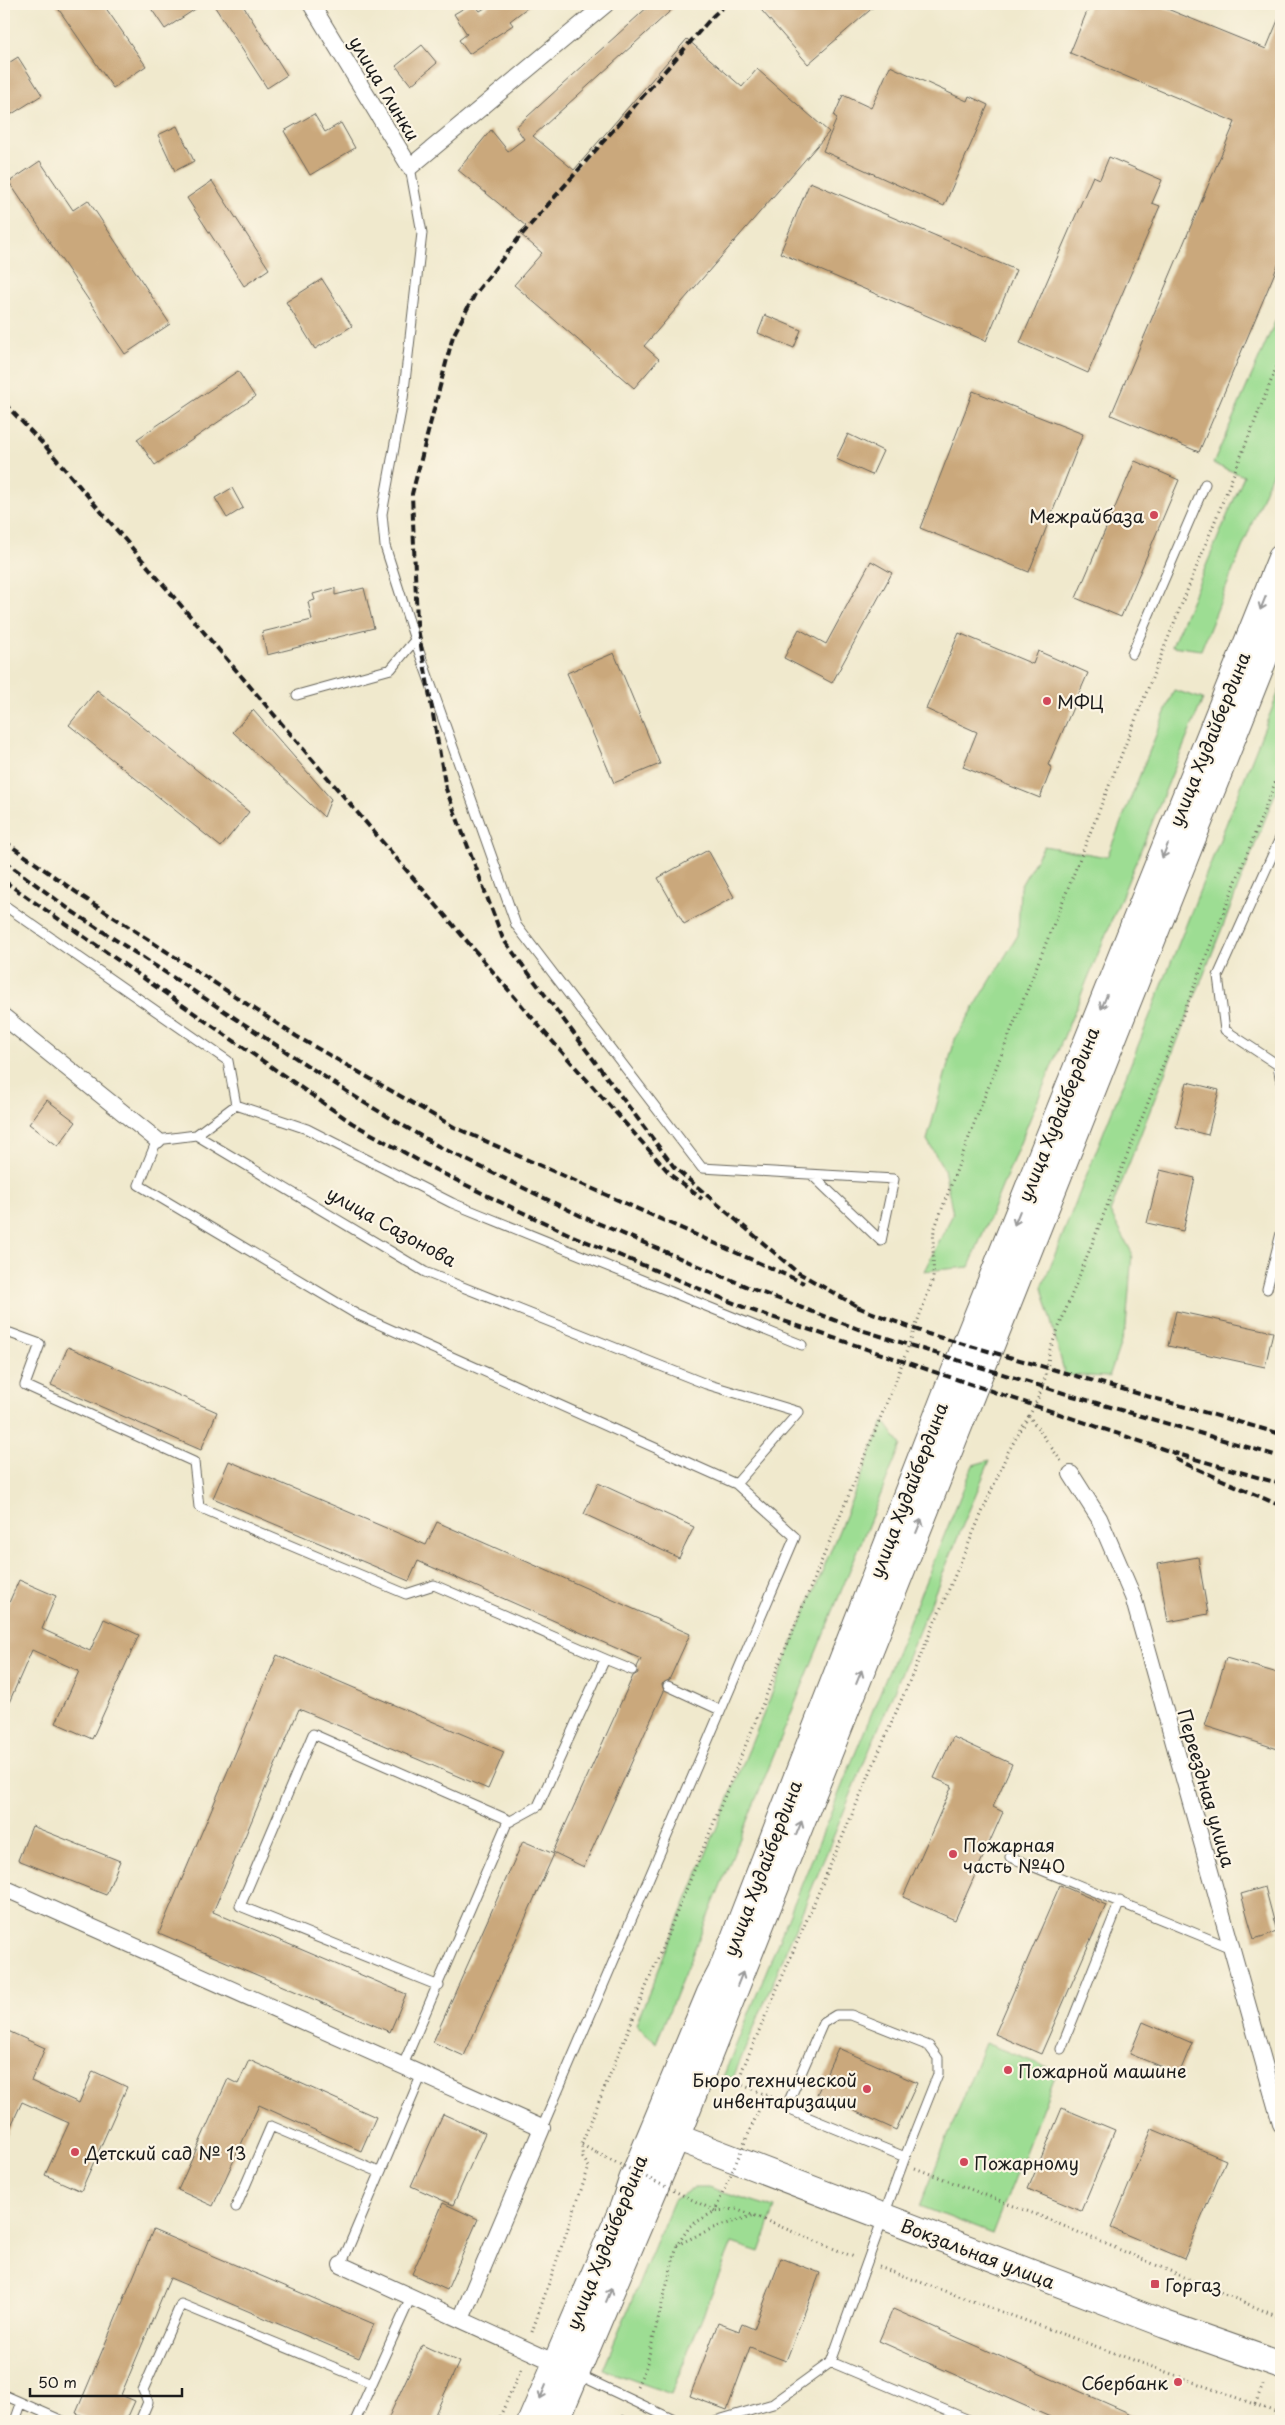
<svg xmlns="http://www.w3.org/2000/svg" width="1285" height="2425" viewBox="0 0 1285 2425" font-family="'Playpen Sans',sans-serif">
<rect width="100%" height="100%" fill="#fcf5e5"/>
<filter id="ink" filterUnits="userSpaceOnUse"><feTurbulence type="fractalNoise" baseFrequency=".02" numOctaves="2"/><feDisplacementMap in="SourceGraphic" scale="10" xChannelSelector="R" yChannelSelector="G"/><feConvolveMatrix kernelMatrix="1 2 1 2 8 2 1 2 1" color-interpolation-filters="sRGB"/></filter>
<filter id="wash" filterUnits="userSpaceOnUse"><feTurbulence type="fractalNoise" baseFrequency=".0096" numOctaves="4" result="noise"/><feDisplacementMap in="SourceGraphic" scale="20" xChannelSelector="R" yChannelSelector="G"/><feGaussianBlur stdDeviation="1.12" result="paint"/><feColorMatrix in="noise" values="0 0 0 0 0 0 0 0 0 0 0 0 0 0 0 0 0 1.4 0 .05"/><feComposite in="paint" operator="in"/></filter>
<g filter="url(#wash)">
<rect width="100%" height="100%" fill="#f0e9cd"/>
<path fill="#9ddd93" stroke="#5c7c58" d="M1281,308V451L1201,650L1172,646L1244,476L1213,464Z
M1281,686V779L1110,1212L1132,1253L1126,1327L1109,1377L1065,1375L1042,1287Z
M1174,690L1203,699L969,1267L924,1271L953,1214L944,1169L927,1140L955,1039L1018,935L1020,887L1044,846L1107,857Z
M884,1421L901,1445L656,2043L636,2024Z
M990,1460L733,2078L723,2077L973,1465Z
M985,2043L1057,2071L993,2234L920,2206Z
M695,2187H708L775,2208L759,2252L732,2243L671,2394L603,2369L674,2200Z"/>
<g id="blocks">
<path fill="#caa87b" d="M55,4H103L146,66L113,88Z
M148,4H203L165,29Z
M213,4H242L287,75L267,88Z
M471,4H474L480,11L491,4H532L510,21L513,25L469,54L459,40L467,34L454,14Z
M651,4H678L533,136L574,170L687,39L742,87L757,69L829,132L644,346L659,359L634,388L514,285L542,253L519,233L526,226L458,170L491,130L508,151L524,139L516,127Z
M756,4H877L808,64Z
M1090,4H1155L1266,49L1281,13V258L1199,452L1111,415L1235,122L1070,53Z
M422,45L437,63L411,85L396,66Z
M18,57L42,95L4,119V66Z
M890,66L967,101L969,96L988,105L944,206L823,151L837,118L834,116L843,95L871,108Z
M314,114L325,132L341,123L355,148L310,175L284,131Z
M177,126L194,161L175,171L158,135Z
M1109,157L1162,180L1152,203L1160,206L1088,373L1020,343L1093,176L1100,179Z
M40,161L73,210L88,200L170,324L125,354L9,182Z
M212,181L269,269L244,286L187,198Z
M810,182L1016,270L986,341L780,253Z
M322,279L352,326L315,349L286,302Z
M765,315L801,330L794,348L758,333Z
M238,371L255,397L155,465L137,439Z
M973,391L1083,434L1029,572L920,528Z
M848,434L883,451L872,475L836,459Z
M1135,461L1179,480L1121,617L1076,598Z
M232,488L243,508L227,518L215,498Z
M871,561L892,573L832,683L784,658L799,629L826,644Z
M335,588V595L364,588L374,628L267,655L262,632L312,620L308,602L315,600L313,594Z
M959,633L1033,664L1038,651L1088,673L1048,765L1052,767L1040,798L963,767L977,732L926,709Z
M614,653L660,764L614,783L567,673Z
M97,690L249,812L221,847L69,725Z
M253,710L331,799L324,817L233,732Z
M708,850L734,897L684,924L658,878Z
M1187,1082L1219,1090L1208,1135L1176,1127Z
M47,1100L76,1122L58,1146L29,1124Z
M1160,1170L1195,1178L1183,1231L1147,1223Z
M1176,1311L1273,1332L1265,1367L1168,1346Z
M68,1347L217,1412L201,1450L51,1385Z
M229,1461L426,1545L437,1522L690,1634L669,1680L662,1684L664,1691L584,1867L553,1852L633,1676L638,1673L637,1667L641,1659L418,1561L409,1581L213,1498Z
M598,1483L694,1527L679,1558L584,1514Z
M1198,1557L1208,1614L1168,1622L1158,1564Z
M19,1580L56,1596L42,1629L90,1651L104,1619L139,1635L92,1739L56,1723L79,1671L32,1650L4,1714V1614Z
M277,1655L504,1752L488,1789L299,1709L213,1912L406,1994L390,2032L159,1933Z
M1226,1658L1281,1674V1750L1205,1726Z
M953,1737L1012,1764L993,1807L1003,1812L955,1920L903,1897L952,1786L934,1778Z
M32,1826L120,1861L106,1895L18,1860Z
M523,1841L554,1854L464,2056L433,2042Z
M1060,1885L1106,1905L1041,2054L995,2034Z
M1265,1887L1277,1932L1254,1939L1241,1894Z
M1143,2022L1192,2043L1179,2074L1130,2054Z
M8,2031L45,2048L31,2081L79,2103L93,2071L127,2087L81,2191L45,2175L69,2123L22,2102L4,2141V2042Z
M838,2048L917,2083L896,2130L817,2094Z
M249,2060L376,2117L361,2151L259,2105L213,2206L178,2190L228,2079L238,2084Z
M1062,2108L1115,2130L1081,2211L1028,2189Z
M443,2114L485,2133L453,2205L411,2186Z
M1152,2129L1226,2160L1184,2259L1111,2228Z
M443,2203L478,2219L447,2290L412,2274Z
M153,2230L374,2324L359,2358L170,2278L121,2395L135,2401L126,2421H96L76,2413Z
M781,2258L820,2273L786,2361L750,2347L727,2410L690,2396L718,2323L739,2331L742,2324L754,2329Z
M893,2309L1147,2421H1059L879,2341Z
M422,2345L459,2362L432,2421H387Z"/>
</g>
</g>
<g filter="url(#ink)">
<use href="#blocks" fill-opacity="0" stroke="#66645a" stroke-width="1"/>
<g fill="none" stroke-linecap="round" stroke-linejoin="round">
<defs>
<path id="lane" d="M410,167L422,233L403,399L382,514L385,546L415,640L516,925L702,1168L894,1179L881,1241L812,1175
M1132,654L1205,484
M297,695L391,669L415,640
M1281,836L1218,976L1225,1030L1281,1067
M4,905L228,1061L236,1105
M1278,1066L1281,1082
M196,1135L425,1272L706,1384L799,1412L736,1484L356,1314L139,1185L157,1140Z
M196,1135L236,1105L307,1129L452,1203L802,1345
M1267,1289L1281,1233
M10,1333L40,1344L25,1385L194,1462L199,1507L406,1594L434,1585L605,1659
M668,1686L720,1710
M1010,1857L1231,1948
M439,1986L240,1906L313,1734L511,1821
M1061,2049L1120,1901
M403,2065L507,1823L538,1806L605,1659L632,1670
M542,2128L795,1537L736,1484
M236,2207L271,2126L379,2172
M341,2265L422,2074
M831,2362L971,2421
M577,2374L676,2421
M4,2395L63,2421
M15,2421L21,2404
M140,2421L148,2402L143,2390L181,2304L372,2383
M355,2421L411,2297
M715,2421L773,2404L831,2362L905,2157L938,2074V2058L929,2046L851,2015H836L823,2023L788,2103L790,2110L905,2157"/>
<path id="street" d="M311,4L410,167L606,4
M4,1017L157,1140
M1071,1474L1099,1518L1133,1597L1281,2124
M4,1888L542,2128L461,2319
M341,2265L556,2363"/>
<path id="primary" d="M660,2131L1165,2324L1281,2365
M531,2421L623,2207L632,2180L710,1993L721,1972L946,1393L1281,558
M556,2421L676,2138L1281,616"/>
</defs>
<use href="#lane" stroke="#66645a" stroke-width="11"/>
<use href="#street" stroke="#66645a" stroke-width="18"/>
<use href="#primary" stroke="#66645a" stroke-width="28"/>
<path stroke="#66645a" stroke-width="3" stroke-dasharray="1 4" stroke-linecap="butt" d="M1061,1461L1029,1416C1040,1396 1048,1376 1049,1352L1281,768
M776,2099L742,2085L740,2077L743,2068L1008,1452L1029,1416
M758,2112L765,2095
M582,2145L597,2153
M915,2168L1040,2216L1281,2318
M677,2245L713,2228L755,2215
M879,2267L1281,2414
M532,2332L589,2167L583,2158L581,2145L896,1380L933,1279C934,1262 932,1247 934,1230L982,1103L1281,356
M637,2386L646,2367L677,2245L690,2226L715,2211L738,2209L854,2257
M1255,2404L1263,2385
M498,2421L522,2367
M622,2421L625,2413"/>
<use href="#lane" stroke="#fff" stroke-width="9"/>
<use href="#street" stroke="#fff" stroke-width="16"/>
<use href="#primary" stroke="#fff" stroke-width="26"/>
<path stroke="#1c1c1c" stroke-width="4" stroke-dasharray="8 4" stroke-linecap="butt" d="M726,4L713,16L518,239L475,294L453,336L412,494L417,623L446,789L503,939L674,1167L797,1272L862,1309
M4,403L46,447L546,1034L672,1176L702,1199
M4,841L83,897L296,1036L454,1127L804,1283
M4,861L73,912L363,1102L438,1146L581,1216L755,1290L858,1329L1073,1396L1281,1457
M4,881L352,1123L430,1167L496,1200L573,1236L748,1309L1178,1454L1281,1484
M857,1307L928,1334L1281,1434
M1175,1459L1281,1506"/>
<path stroke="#66645a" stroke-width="3" stroke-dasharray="1 4" stroke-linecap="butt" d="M597,2153L715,2211L758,2112"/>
</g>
<defs><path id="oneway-shaft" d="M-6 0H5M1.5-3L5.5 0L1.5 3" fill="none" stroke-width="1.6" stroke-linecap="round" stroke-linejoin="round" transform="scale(1.25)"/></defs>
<g stroke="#999">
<use href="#oneway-shaft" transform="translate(1263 603) rotate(112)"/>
<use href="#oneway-shaft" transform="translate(1165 851) rotate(112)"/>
<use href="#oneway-shaft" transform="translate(1104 1002) rotate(112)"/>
<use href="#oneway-shaft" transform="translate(1017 1218) rotate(112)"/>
<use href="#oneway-shaft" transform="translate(919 1526) rotate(-68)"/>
<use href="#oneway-shaft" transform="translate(859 1677) rotate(-68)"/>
<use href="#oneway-shaft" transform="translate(799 1828) rotate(-68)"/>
<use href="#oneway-shaft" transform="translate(740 1979) rotate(-68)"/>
<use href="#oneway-shaft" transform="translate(609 2295) rotate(-67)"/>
<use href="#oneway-shaft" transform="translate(543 2392) rotate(113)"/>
</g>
</g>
<g fill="#d1495b" stroke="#fcf5e5" stroke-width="2">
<circle cx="1154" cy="515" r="5"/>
<circle cx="1047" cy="701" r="5"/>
<circle cx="953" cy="1854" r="5"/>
<circle cx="1008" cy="2070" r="5"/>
<circle cx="867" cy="2089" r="5"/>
<circle cx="75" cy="2152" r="5"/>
<circle cx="964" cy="2162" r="5"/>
<rect x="1150" y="2279" width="10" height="10" rx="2.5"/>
<circle cx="1178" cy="2382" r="5"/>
</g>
<g text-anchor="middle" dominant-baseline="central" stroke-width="4.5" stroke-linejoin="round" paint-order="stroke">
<g font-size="18" fill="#1c1c1c" stroke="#fcf5e5">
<text transform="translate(385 88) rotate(59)">улица Глинки</text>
<text transform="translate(1209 739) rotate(-68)">улица Худайбердина</text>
<text transform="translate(1058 1114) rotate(-68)">улица Худайбердина</text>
<text transform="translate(392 1226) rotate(29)">улица Сазонова</text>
<text transform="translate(908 1490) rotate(-69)">улица Худайбердина</text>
<text transform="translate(1207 1788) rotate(74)">Переездная улица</text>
<text transform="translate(762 1868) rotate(-69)">улица Худайбердина</text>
<text transform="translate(606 2242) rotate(-68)">улица Худайбердина</text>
<text transform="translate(978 2253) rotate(21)">Вокзальная улица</text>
</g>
<g font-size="18" fill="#1c1c1c" stroke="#fcf5e5" text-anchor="start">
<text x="1144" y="515" text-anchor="end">Межрайбаза</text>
<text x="1057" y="701">МФЦ</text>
<text x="963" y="1844">Пожарная<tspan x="963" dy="21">часть №40</tspan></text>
<text x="1018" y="2070">Пожарной машине</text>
<text x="857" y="2079" text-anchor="end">Бюро технической<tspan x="857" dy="21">инвентаризации</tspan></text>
<text x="85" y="2152">Детский сад № 13</text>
<text x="974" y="2162">Пожарному</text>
<text x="1165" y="2284">Горгаз</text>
<text x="1168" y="2382" text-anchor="end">Сбербанк</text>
</g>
</g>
<rect width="1285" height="2425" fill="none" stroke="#fcf5e5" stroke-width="20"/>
<path d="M30 2388v8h152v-8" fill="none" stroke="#1c1c1c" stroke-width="2.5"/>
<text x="38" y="2388" font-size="15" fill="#1c1c1c" stroke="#fcf5e5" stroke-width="4" paint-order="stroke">50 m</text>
</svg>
